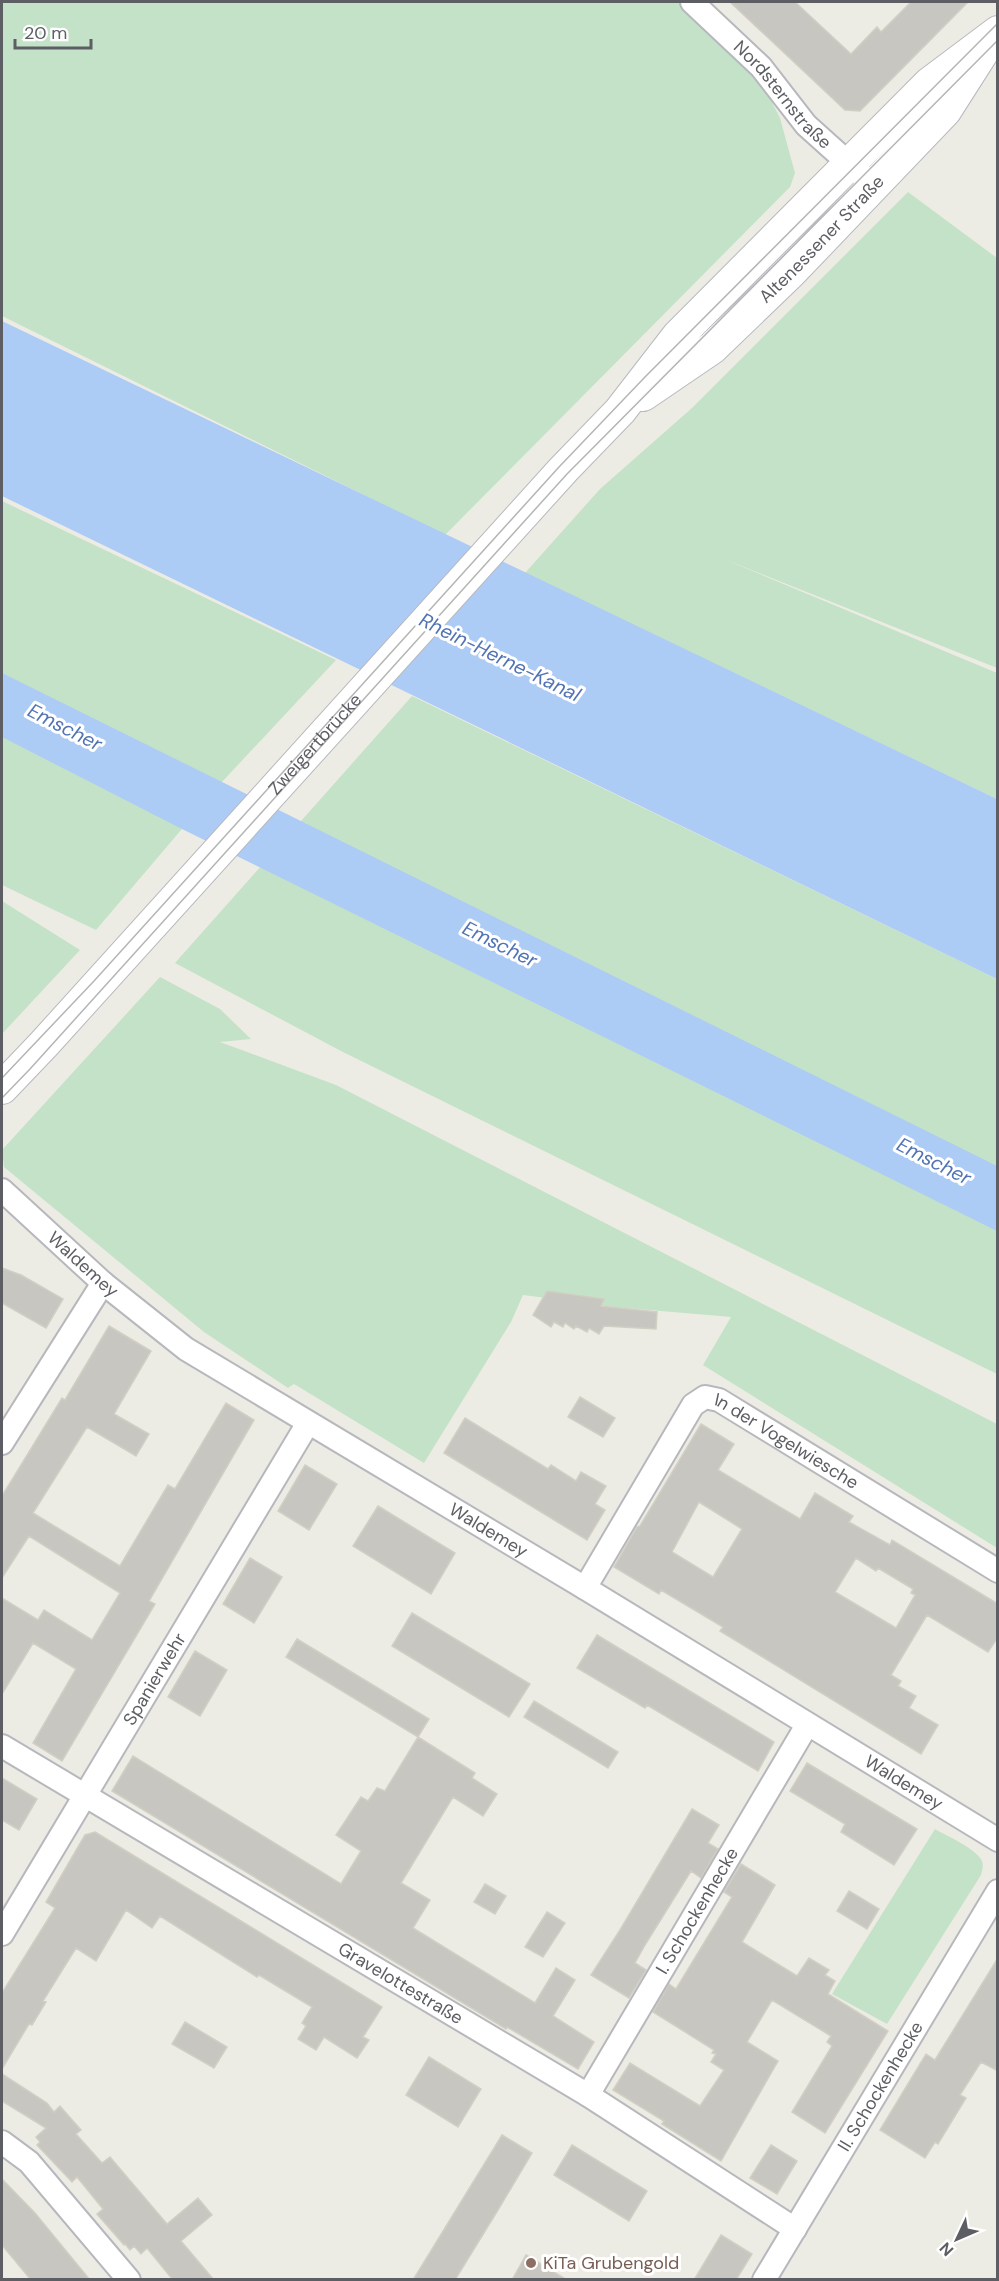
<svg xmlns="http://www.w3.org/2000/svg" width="999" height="2281" viewBox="0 0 999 2281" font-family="'DM Sans',sans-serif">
<rect width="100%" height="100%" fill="#edece4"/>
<path fill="#c4e2c8" d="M2,2H684L755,69L780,118L795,173L790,187L445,535L2,316Z
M908,192L997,258V668L719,557L997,673V799L525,573L600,489L692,408Z
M2,501L336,660L221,783L96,930L2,885Z
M412,696L997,979V1374L341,1051L175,963Z
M2,901L80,950L2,1034Z
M160,977L220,1009L251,1039L220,1042L336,1085L997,1424V1548L703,1365L731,1317L614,1307L523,1295L511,1322L424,1463L294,1384L288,1388L204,1332L4,1167L2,1150Z
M935,1829C947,1836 977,1849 982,1861C984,1866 982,1871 981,1875L887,2024L832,1994Z"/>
<path fill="#accbf5" d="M2,321L997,799V979L2,496Z
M2,673L997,1166V1231L182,829L2,737Z"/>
<path fill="#c8c6c1" stroke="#d1cfc3" stroke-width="1.5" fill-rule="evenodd" d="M730,2H795L851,54L877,27L881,32L911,2H968L860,111L845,110Z
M2,1268L21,1275L63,1299L46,1328L2,1303Z
M547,1291L604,1299L601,1306L657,1312L656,1329L604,1326L599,1334L589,1328L587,1332L576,1326L574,1329L565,1323L563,1327L554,1322L551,1327L533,1315Z
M109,1326L151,1351L114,1414L149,1434L136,1456L87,1427L33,1513L120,1566L168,1485L175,1489L226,1403L254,1420L149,1601L155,1604L62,1761L33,1743L76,1669L33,1643L2,1694V1598L38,1620L44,1610L92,1640L120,1593L29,1536L2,1578V1496L62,1398L65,1400Z
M580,1397L615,1418L603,1437L568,1417Z
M465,1418L548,1469L551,1465L576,1481L581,1472L606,1486L595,1504L605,1510L587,1540L444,1453Z
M701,1424L734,1444L718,1470L800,1519L815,1493L853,1516L849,1522L890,1545L892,1540L998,1604V1637L988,1652L927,1615L891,1675L901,1681L898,1686L916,1696L909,1708L938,1725L921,1754L720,1631L723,1627L661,1590L659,1594L614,1567L637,1527L640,1526ZM699,1502L742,1529L713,1577L672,1552ZM856,1558L876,1571L878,1568L913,1589L911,1593L915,1595L896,1628L835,1592Z
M305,1465L337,1484L309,1530L278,1511Z
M378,1506L455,1553L431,1594L353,1546Z
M250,1558L282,1577L254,1623L223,1604Z
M412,1613L530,1684L509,1717L392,1646Z
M597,1635L774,1742L758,1771L647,1705L645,1708L577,1668Z
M297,1639L429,1719L418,1737L286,1657Z
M195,1651L227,1670L200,1716L168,1697Z
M534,1701L618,1752L608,1768L524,1717Z
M418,1737L475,1773L472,1778L497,1794L483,1816L453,1797L401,1883L430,1900L413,1928L535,2003L556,1968L575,1980L553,2016L594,2042L578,2069L507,2027L506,2029L112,1791L133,1756L341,1884L361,1851L336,1835L361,1797L368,1801L377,1788L385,1791Z
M807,1763L917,1829L894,1865L841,1832L845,1824L790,1791Z
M2,1778L37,1799L19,1830L2,1820Z
M692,1809L719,1825L708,1843L718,1849L701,1878L691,1871L645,1945L635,1963L646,1970L629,1998L591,1975L620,1930Z
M95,1832L382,2007L363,2037L369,2040L357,2058L324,2037L316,2050L298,2039L306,2026L302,2023L312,2007L259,1975L257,1977L160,1916L152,1928L126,1910L96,1961L76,1948L43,2001L46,2002L32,2025L29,2024L2,2069V1993L55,1908L46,1902L85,1835Z
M741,1864L775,1885L742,1942L797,1976L809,1958L829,1970L825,1975L835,1981L828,1994L888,2031L825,2133L792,2112L832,2046L827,2042L831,2036L772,2000L747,2042L778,2061L721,2161L662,2124L664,2121L613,2090L630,2063L700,2106L724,2070L711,2062L716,2054L712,2053L714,2050L653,2012L669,1984L676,1989L732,1897L724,1892Z
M485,1884L506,1896L495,1914L474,1902Z
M849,1891L879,1909L867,1929L837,1911Z
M547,1912L565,1923L543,1957L525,1947Z
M998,1958V2071L981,2062L960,2095L966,2098L938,2144L935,2142L925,2158L880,2130L926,2054L935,2060Z
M185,2022L227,2047L214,2068L172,2044Z
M429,2057L481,2089L458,2127L406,2095Z
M2,2074L47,2103L54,2112L60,2106L81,2130L76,2134L102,2163L110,2157L167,2224L198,2198L212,2215L181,2241L214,2280H173L147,2248L141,2254L134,2246L130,2250L125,2244L124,2245L97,2214L103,2209L77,2177L72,2182L37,2145L40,2142L36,2137L46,2128L2,2101Z
M502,2135L532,2153L498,2210L455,2280H413Z
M572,2145L647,2191L629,2221L554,2175Z
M771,2145L797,2161L777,2194L750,2178Z
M2,2179L35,2213L90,2280H31L2,2245Z
M721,2235L752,2254L736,2280H694Z
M526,2255L567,2280H512Z"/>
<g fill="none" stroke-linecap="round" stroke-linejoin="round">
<defs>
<g id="minor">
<path id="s1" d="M692,2L761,67L806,125L875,187"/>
<path id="s2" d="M2,1190L103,1283L186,1349L585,1588L998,1840"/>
<path d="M2,1443L103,1283"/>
<path id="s3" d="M585,1588L693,1405L705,1397L719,1400L998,1571"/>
<path id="s4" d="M2,1746L588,2095L795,2229"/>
<path id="s5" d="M2,1934L308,1423"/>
<path id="s6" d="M588,2095L807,1725"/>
<path d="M2,2142L29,2162L129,2280"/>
<path id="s7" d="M764,2280L998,1891"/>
</g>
<g id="secondary">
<path id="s8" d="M643,395L712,348L791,272L945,111L982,53"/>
<path id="s9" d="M2,1088L44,1044L563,470L620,411L678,336L930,83L998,32"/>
</g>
</defs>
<use href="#minor" stroke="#b7b8bd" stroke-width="26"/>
<use href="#secondary" stroke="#b8b9bf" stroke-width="34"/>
<use href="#minor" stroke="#fff" stroke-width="22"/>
<use href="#secondary" stroke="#fff" stroke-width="32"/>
<path stroke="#b4b5b5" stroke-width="1.5" d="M2,1078L94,981L559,467L645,377L998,23
M2,1098L30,1069L567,474L998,40"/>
</g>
<circle fill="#8d6e63" stroke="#fff" stroke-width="2" cx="531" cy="2263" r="6"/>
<g text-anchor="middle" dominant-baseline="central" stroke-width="6" stroke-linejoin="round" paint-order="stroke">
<g font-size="18" fill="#5c5e63" stroke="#fff">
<text stroke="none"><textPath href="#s1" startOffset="130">Nordsternstraße</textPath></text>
<text stroke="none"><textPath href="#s8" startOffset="238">Altenessener Straße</textPath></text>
<text stroke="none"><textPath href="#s9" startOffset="465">Zweigertbrücke</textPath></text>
<text stroke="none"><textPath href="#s2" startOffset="110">Waldemey</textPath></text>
<text stroke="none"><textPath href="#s3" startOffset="320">In der Vogelwiesche</textPath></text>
<text stroke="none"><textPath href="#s2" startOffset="596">Waldemey</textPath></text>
<text stroke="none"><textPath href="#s5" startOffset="297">Spanierwehr</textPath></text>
<text stroke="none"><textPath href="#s2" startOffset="1082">Waldemey</textPath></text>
<text stroke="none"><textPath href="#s6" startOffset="214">I. Schockenhecke</textPath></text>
<text stroke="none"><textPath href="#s4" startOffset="464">Gravelottestraße</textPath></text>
<text stroke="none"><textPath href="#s7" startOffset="226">II. Schockenhecke</textPath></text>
</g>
<g font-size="18" fill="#785e54" stroke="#fff" text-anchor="start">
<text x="543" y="2263">KiTa Grubengold</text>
</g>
<g font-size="20" font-style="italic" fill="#5274b5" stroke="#fff">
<text transform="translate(500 657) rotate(26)">Rhein-Herne-Kanal</text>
<text transform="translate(65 727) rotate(27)">Emscher</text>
<text transform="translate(500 944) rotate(26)">Emscher</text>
<text transform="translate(934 1161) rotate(27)">Emscher</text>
</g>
</g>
<rect width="999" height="2281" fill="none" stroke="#5c5e63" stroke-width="6"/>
<g transform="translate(957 2239) rotate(226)" stroke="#ffffff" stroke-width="4.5" paint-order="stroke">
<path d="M0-4.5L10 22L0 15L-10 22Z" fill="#5c5e63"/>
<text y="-9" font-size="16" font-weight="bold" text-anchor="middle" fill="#5c5e63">N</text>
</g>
<path d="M15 39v9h76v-9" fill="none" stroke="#5c5e63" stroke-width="3"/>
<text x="24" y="39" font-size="18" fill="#5c5e63" stroke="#ffffff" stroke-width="4.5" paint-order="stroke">20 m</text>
</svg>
